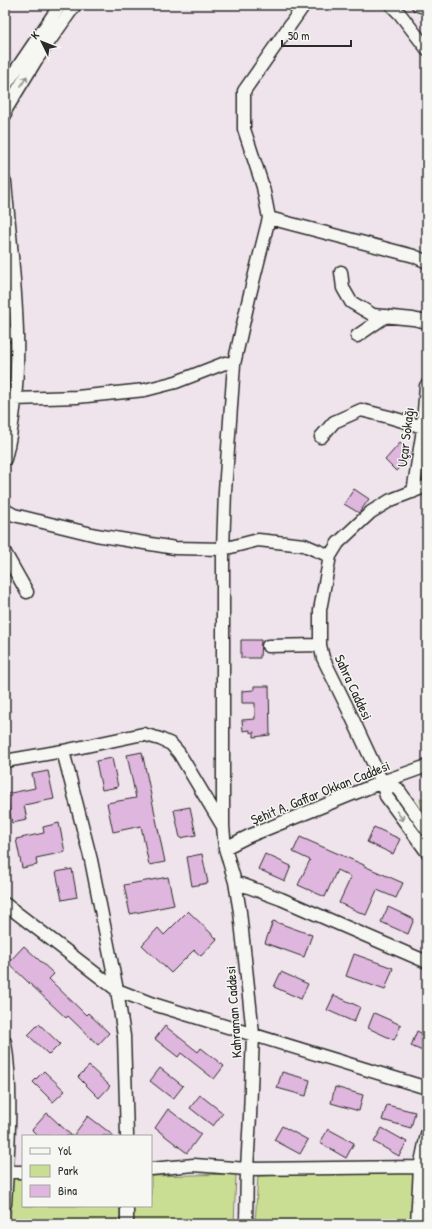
<svg xmlns="http://www.w3.org/2000/svg" width="432" height="1229" viewBox="0 0 432 1229" font-family="'Patrick Hand',sans-serif">
<rect width="100%" height="100%" fill="#efe3ec"/>
<filter id="ink" filterUnits="userSpaceOnUse"><feTurbulence type="fractalNoise" baseFrequency=".025" numOctaves="2"/><feDisplacementMap in="SourceGraphic" scale="8" xChannelSelector="R" yChannelSelector="G"/><feConvolveMatrix kernelMatrix="1 2 1 2 8 2 1 2 1" color-interpolation-filters="sRGB"/></filter>
<g filter="url(#ink)">
<path fill="#cade93" stroke="#7a845f" d="M427,798V820L424,817L420,799Z
M417,1170L414,1224H255L258,1176Z
M236,1174L234,1224H131L132,1206H151V1176Z
M23,1177V1206H120V1224H10L13,1178Z"/>
<path fill="#dfb6dd" stroke="#2b2b2b" d="M400,443L412,454L396,471L385,460Z
M354,489L369,499L359,513L344,504Z
M241,640H261L260,658H241Z
M254,686H269L270,735L254,737V732L250,733V730L243,731L242,720L255,719V703H242V691L254,690Z
M142,752L165,862L149,865L141,826L113,832L107,803L136,798L127,755Z
M112,758L118,787L102,790L96,761Z
M48,771L54,799L24,805L27,820L12,823L6,794L35,788L32,774Z
M190,807L196,835L180,838L174,810Z
M59,823L65,852L36,858L37,865L22,868L16,839L44,833L43,827Z
M374,827L400,839L393,854L367,842Z
M300,837L364,865V866L403,883L396,898L377,890L366,915L339,903L351,877L337,870L325,897L298,885L310,860L293,852Z
M202,854L208,883L192,886L187,857Z
M265,854L291,866L285,881L258,869Z
M72,869L77,897L62,900L56,872Z
M168,877L174,905L130,914L124,885Z
M388,907L414,919L408,934L381,922Z
M188,911L217,939L201,956L194,950L171,973L142,945L158,928L164,935Z
M273,921L312,935L304,957L265,943Z
M24,946L54,974L49,979L86,1015L88,1013L109,1033L98,1045L68,1016L66,1018L8,963Z
M354,954L393,968L385,990L346,976Z
M281,972L308,984L301,999L274,987Z
M334,995L360,1007L354,1022L327,1010Z
M374,1013L401,1025L394,1040L368,1028Z
M39,1024L60,1044L49,1055L28,1035Z
M165,1026L198,1052L201,1048L224,1066L214,1079L181,1053L178,1057L155,1039Z
M417,1031L427,1036V1053L411,1046Z
M89,1066L110,1086L99,1098L78,1077Z
M160,1068L183,1086L173,1099L150,1081Z
M44,1071L65,1091L53,1102L33,1082Z
M282,1072L310,1080L306,1096L277,1088Z
M335,1087L363,1095L359,1111L331,1103Z
M200,1095L223,1113L213,1126L190,1108Z
M387,1105L415,1112L411,1128L382,1120Z
M168,1109L201,1134L187,1153L155,1128Z
M47,1113L72,1136H38L32,1130Z
M88,1116L114,1136H73Z
M282,1126L308,1140L300,1154L274,1140Z
M382,1128L407,1142L399,1156L374,1142Z
M328,1129L354,1143L346,1158L320,1143Z"/>
<g fill="none" stroke-linecap="round" stroke-linejoin="round">
<defs>
<path id="minor" d="M304,5L244,91V129L263,187L269,218L414,256L427,262
M391,5L400,14L427,49
M418,5L427,8
M5,86L60,5
M5,115V111L36,60L75,5
M5,182C13,273 28,369 5,459
M341,272L343,288L351,302L373,315L413,319L427,322
M5,330V336
M357,336L386,316
M14,399L77,397L145,390L176,382L225,363L234,364
M321,437L334,422L361,410L389,417L423,427
M427,486L391,500L371,512L338,543L330,556L320,610V645L323,658L348,709L382,782L386,796L427,852
M413,492L422,436L426,386L427,385
M5,510L14,515L96,535L175,548L223,549L258,540L304,545L330,556
M5,553L27,592
M268,646L320,645
M63,751L91,860L117,990L124,1036L127,1136
M5,761L63,751L143,734L160,739L171,744L179,753L222,825
M382,782L398,789L427,830
M225,848L249,836L382,782L427,766
M235,882L281,899L427,962
M5,904L117,990L153,1004L427,1088
M5,1042C13,1095 8,1150 5,1204
M151,1169L194,1165L247,1169L420,1167L427,1165
M7,1172H23
M127,1224V1206
M246,1224L247,1169L250,1116L253,1034L240,912L235,882L225,848L223,826V549L225,491L234,364L249,298L269,218
M417,1224L420,1167L427,1134"/>
</defs>
<use href="#minor" stroke="#2b2b2b" stroke-width="15"/>
<use href="#minor" stroke="#f6f6f2" stroke-width="12"/>
</g>
<defs><path id="oneway-shaft" d="M-6 0H5M1.5-3L5.5 0L1.5 3" fill="none" stroke-width="1.6" stroke-linecap="round" stroke-linejoin="round"/></defs>
<g stroke="#90908e">
<use href="#oneway-shaft" transform="translate(24 81) rotate(-59)"/>
<use href="#oneway-shaft" transform="translate(400 816) rotate(54)"/>
</g>
</g>
<g text-anchor="middle" dominant-baseline="central" stroke-width="3" stroke-linejoin="round" paint-order="stroke">
<g font-size="14" fill="#2b2b2b" stroke="#f6f6f2">
<text transform="translate(405 437) rotate(-83)">Uçar Sokağı</text>
<text transform="translate(354 687) rotate(65)">Sahra Caddesi</text>
<text transform="translate(320 792) rotate(-22)">Şehit A. Gaffar Okkan Caddesi</text>
<text transform="translate(233 1012) rotate(-94)">Kahraman Caddesi</text>
</g>
</g>
<rect width="432" height="1229" fill="none" stroke="#f6f6f2" stroke-width="20"/>
<rect x="10" y="10" width="412" height="1209" fill="none" stroke="#2b2b2b" stroke-width="1.5" filter="url(#ink)"/>
<rect x="22" y="1135" width="130" height="72" fill="#f6f6f2" stroke="#a5a5a2"/>
<rect x="30" y="1148" width="20" height="6" fill="#f6f6f2" stroke="#a5a5a2"/>
<text x="58" y="1155" font-size="12" fill="#2b2b2b">Yol</text>
<rect x="30" y="1165" width="20" height="12" fill="#cade93" stroke="#a5a5a2"/>
<text x="58" y="1175" font-size="12" fill="#2b2b2b">Park</text>
<rect x="30" y="1185" width="20" height="12" fill="#dfb6dd" stroke="#a5a5a2"/>
<text x="58" y="1195" font-size="12" fill="#2b2b2b">Bina</text>
<g transform="translate(42 42) rotate(313)" stroke="#f6f6f2" stroke-width="3" paint-order="stroke">
<path d="M0-3L7 15L0 10L-7 15Z" fill="#2b2b2b"/>
<text y="-6" font-size="11" font-weight="bold" text-anchor="middle" fill="#2b2b2b">K</text>
</g>
<path d="M282 40v6h69v-6" fill="none" stroke="#2b2b2b" stroke-width="2"/>
<text x="288" y="40" font-size="12" fill="#2b2b2b" stroke="#f6f6f2" stroke-width="3" paint-order="stroke">50 m</text>
</svg>
